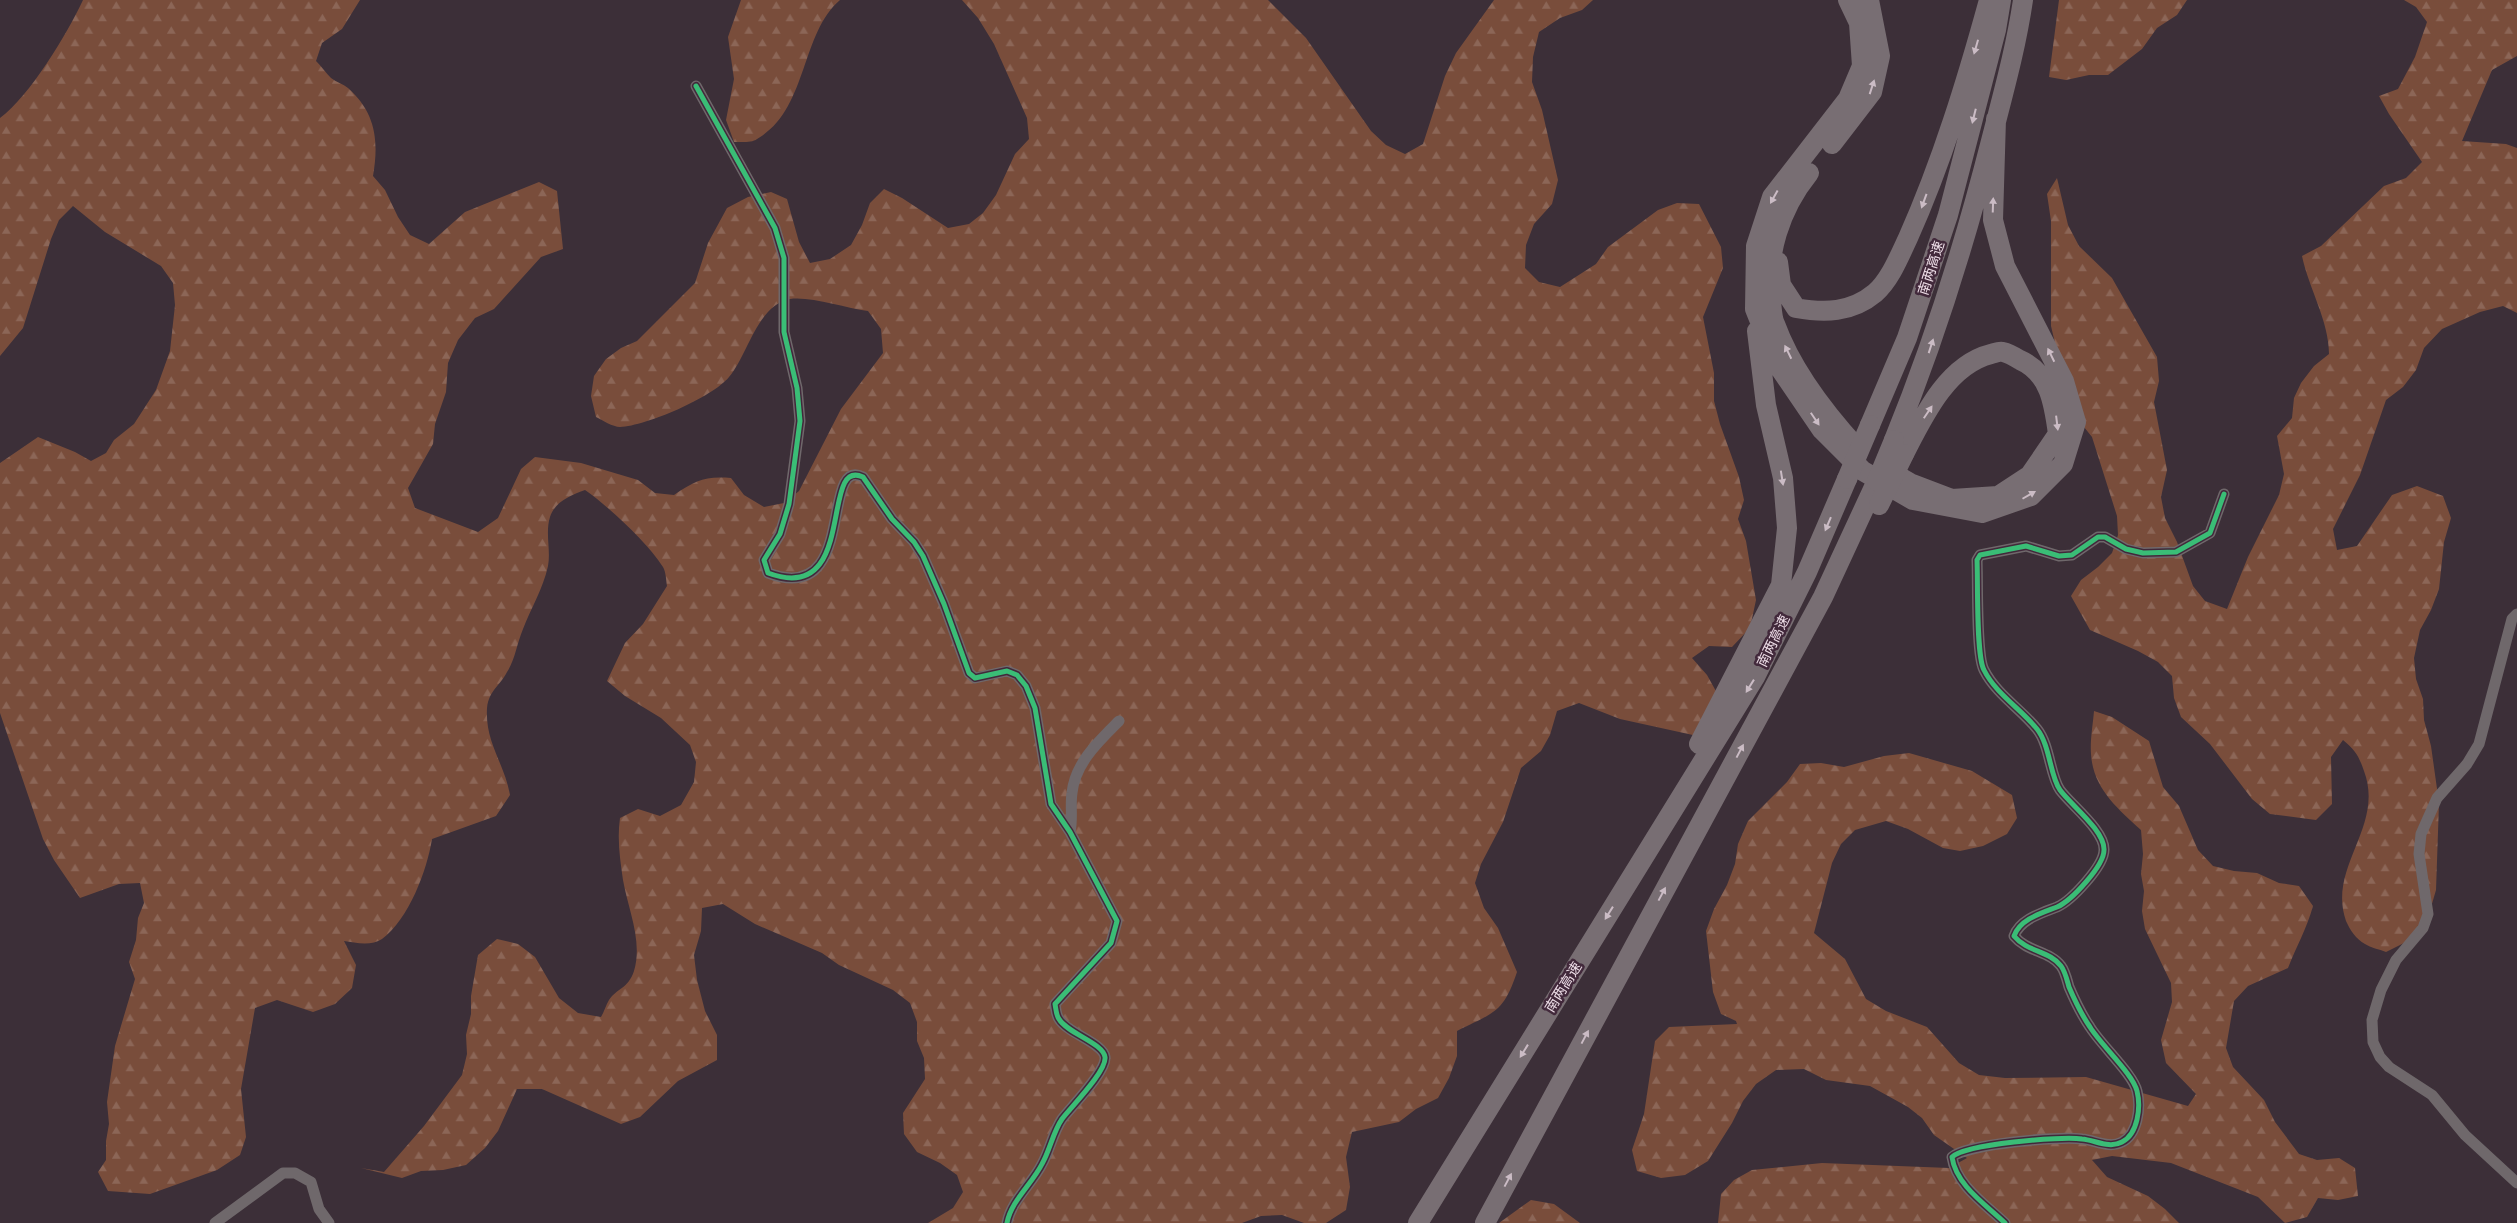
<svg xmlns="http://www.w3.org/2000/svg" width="2517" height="1223" viewBox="0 0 2517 1223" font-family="'DM Sans','Noto Sans SC',sans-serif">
<defs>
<pattern id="forest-firs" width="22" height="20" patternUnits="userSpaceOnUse" patternTransform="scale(1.25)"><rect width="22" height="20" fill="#794d3b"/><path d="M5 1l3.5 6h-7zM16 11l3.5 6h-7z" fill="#8c6657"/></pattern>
</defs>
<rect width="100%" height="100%" fill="#3c2f38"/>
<path fill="url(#forest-firs)" d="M83,0H360L342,29L322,43L316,61C321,66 326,73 331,78C336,82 343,84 348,88C376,113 379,141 373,176L385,190L398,217L410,235L429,244L465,212L539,182L557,191L563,249L541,257L494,309L475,318L458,340L448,363L446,392L435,424L433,444L408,488L415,508L478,532L498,518L521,469L535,457L581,463L638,480L655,493L674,495C696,480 705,476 731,478L744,495L764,507L784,503L799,491L841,409L883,353L881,329L868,311C845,308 810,296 790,299C757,305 748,355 729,377C713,397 646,426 620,427C613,427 602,420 596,417L591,396L594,376L606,359L621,348L637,341L695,283L708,243L727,208L748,197L771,192L787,199L799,242L810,263L830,259L851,245L862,225L870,203L884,189L902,198L948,228L969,224L983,213L996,195L1015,154L1029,139L1027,118L994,44L978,18L962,0H1268L1306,38L1371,131L1386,145L1405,154L1423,144L1445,76L1456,53L1494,0H1593L1582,10L1560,18L1539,32L1533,57L1532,82L1542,110L1558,180L1552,204L1534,224L1526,245L1525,268L1539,282L1560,287L1596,264L1608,247L1658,210L1677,203L1699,204L1721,247L1723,268L1703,317L1714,373V401L1720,424L1739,477L1744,500L1738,519L1746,541L1756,600L1750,628L1732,647L1709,646L1692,658L1707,675L1717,693L1702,737L1620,719L1579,703L1557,711L1550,735L1541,751L1521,768L1503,822L1481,864L1475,883L1484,908L1498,928L1517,972C1503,1014 1494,1012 1457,1031V1056L1449,1078L1438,1098L1416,1109L1399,1122L1352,1132L1346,1157L1350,1187L1346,1210L1326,1223H1304L1282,1215L1261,1216L1242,1223H928L953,1208L963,1192L957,1175L940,1163L917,1152L904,1134L903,1113L925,1079L924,1058L917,1041V1022L910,1003L893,990L839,965L822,953L755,924L723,904L702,908L701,931L694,955L697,980L705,1011L717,1035V1060L678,1081L640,1117L621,1124L542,1089H517L498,1131L485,1148L466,1165L443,1170L421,1171L402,1178L361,1168L384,1172L424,1126L462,1075L467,1054L466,1035L471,1014V996L478,955L497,939L518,944L535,957L559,998L578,1013L601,1017C604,1012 606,1005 609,1000C617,988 628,989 634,971C643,941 628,909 623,880C620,859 617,839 620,818L638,809L660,816L681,805L694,782L696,762L690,745L661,718L625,696L607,681L625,643L643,624L667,586C666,580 666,572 663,567C648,543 608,506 585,490C572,495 555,501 550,517C545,533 551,550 548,566C543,589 531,608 523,629C517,643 515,660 507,672C500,686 489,690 487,708C485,743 504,762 510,795L496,816L432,839C427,870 409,919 382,939C372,946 356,943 344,941L356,965L352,988L335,1004L313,1012L277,1000L255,1008L241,1089L246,1137L240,1155L217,1170L150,1194L108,1191L98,1172L106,1160V1141L109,1124L107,1102L115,1046L135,979L129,962L136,940L138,918L144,903L140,883L119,884L80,898L54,860L43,839L0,713V463L38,437L75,452L91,461L106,453L114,440L134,424L156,390L170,351L175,305L173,283L161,266L105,232L73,206L59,220L51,239L23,328L0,356V118C30,96 67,34 83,0Z
M741,0H840C800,34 808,110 757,139C752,143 741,142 734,142L726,120L734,79L728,37Z
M2059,0H2187L2177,15L2157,28L2142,49L2108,75H2089L2066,80L2049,77Z
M2404,0H2517V56L2492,70L2462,141L2506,144L2517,148V313L2503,306L2480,312L2442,329L2424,348L2416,370L2403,387L2386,400L2360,475L2333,529L2337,550L2357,546L2392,495L2417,486L2443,496L2451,518L2444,542L2439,589L2431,610L2420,630L2414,658L2416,679L2423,699L2424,720L2431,746L2439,803L2436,890L2429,914L2410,940L2386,952C2379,949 2371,948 2365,944C2356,939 2350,930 2346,921C2327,867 2385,827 2364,771C2359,756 2355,750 2343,740L2331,757L2332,804L2316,820L2270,814L2252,799L2210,744L2181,717L2174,698L2172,676L2158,662L2138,651L2090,630L2071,596L2081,580L2098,567L2112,553L2118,535L2117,516L2092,437L2080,422L2055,343L2051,326V221L2047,194L2057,178L2068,225L2079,246L2112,278L2157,357L2159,381L2154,402L2167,470L2161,497L2165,518L2177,542L2193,586L2205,601L2227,609L2248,557L2279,495L2284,474L2277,436L2292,418L2294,398L2301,383L2314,366L2329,354C2329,321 2309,289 2302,256L2321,246L2384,186L2406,178L2422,162L2389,114L2379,96L2398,89L2415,57L2427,22L2416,7Z
M2094,711L2112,717L2149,741L2163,787L2179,806L2198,850L2213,866L2234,871L2257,873L2279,883L2299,886L2313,906C2307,928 2296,947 2288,968L2248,986L2234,1001L2226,1048L2233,1067L2264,1100L2275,1122L2299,1154L2317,1160L2339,1158L2355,1168L2358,1196L2338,1200L2318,1198L2307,1217L2285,1223L2258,1197L2171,1163L2112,1156L2092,1160L2107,1177L2148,1196L2165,1209L2179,1223H1718L1721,1194L1734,1180L1752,1170L1822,1163L1949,1168L1967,1158L1934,1135L1922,1118L1908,1107L1870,1086L1826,1080L1804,1069L1776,1070L1756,1084L1743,1101L1732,1123L1708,1161L1685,1175L1661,1178L1637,1171L1632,1150L1644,1114L1655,1041L1669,1027L1737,1024L1736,1021L1721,1014L1713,992L1706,931L1714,909L1727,885L1735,864L1738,844L1748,821L1787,782L1800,764L1821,763L1844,767L1884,756L1909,753L1972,771L2012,795L2017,818L2007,834L1983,846L1960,851L1943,848L1908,829L1886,821L1855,830L1841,844L1832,863L1814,933L1845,959L1866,999L1886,1011L1927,1027L1959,1063L1979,1075L2005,1078L2086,1077L2188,1106L2196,1094L2166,1063L2161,1040L2172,1002L2171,983L2145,929L2142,911L2144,891L2141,874L2143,854L2141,830C2117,808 2093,788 2091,754C2090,740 2093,724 2094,711Z
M1531,1200L1554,1204L1580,1223H1499Z"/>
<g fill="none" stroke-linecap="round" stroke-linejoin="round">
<path stroke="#6f686b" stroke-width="11" d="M696,86L775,228L784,258V332L797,388L800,421L789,504L780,534L764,560L768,573C859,607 819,456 863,477L892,519L914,542L923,556L944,604L969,673L975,678L1007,671L1017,675L1026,686L1035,708L1051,804L1070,832L1117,921L1111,943L1055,1004C1056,1009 1056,1015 1059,1019C1067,1033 1103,1043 1105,1057C1107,1071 1071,1107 1062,1119C1053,1132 1050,1150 1042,1164C1032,1184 1011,1201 1007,1223
M2517,614L2512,619L2479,744L2467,764L2437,798L2421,834L2419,854L2428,914L2423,928L2396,960L2381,990L2372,1020L2373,1042L2380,1057L2389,1067L2432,1095L2465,1135L2517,1183
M1070,832C1073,819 1070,806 1072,793C1075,763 1099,741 1119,721
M215,1223L283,1173H295L311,1182L319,1209L329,1223
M2005,1223C1985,1204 1956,1185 1952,1157C1966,1144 2060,1136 2082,1139C2095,1140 2109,1149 2122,1142C2138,1134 2141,1107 2137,1091C2133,1074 2101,1045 2090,1027C2081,1014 2075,1001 2069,987C2067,980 2065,971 2061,966C2050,951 2027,952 2014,936C2020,919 2042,913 2057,907C2071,901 2104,866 2104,850C2105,831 2071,805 2060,790C2050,776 2050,745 2037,729C2021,709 1996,694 1984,670C1976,656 1978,581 1977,560L1980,555L2026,546L2059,556L2072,555L2098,537H2105L2126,549L2143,553L2176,552L2210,533L2224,494"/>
<path stroke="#786e73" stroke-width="20" d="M1848,0L1859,23L1862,66L1848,99L1772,197L1756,246L1755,309L1777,364L1822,430L1863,471L1913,500L1982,513L2031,496L2063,464L2076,422L2064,381L2005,266L1993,220L1996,119
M1832,144L1872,92L1880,56L1869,0
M1809,173C1780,209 1765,255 1771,302C1772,309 1772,318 1775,324C1792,371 1824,412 1857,448
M1778,262L1781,285L1796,308C1824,313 1851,313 1875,293C1890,280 1899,257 1908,238C1942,162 1967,80 1989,0
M1870,425L1907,338L1948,215L1996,30L2001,0
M1894,440C1934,342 1965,243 1991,141C2003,94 2016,48 2023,0
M1884,468L1910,483L1952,499L1998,496L2030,475L2058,434C2054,404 2050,373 2020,360C2015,357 2008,353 2003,352C1999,351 1995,353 1991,354C1947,365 1923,417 1904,454
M1699,744L1781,585L1787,528L1783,478L1766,405L1757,331
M1418,1223L1755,677L1807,572L1847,479
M1485,1223L1823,597L1874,487"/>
<path stroke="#786e73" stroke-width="20" d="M1847,479L1870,425
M1877,481L1894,440
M1879,505L1904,454"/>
<defs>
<path id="cycleway" d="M696,86L775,228L784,258V332L797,388L800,421L789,504L780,534L764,560L768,573C859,607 819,456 863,477L892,519L914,542L923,556L944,604L969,673L975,678L1007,671L1017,675L1026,686L1035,708L1051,804L1070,832L1117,921L1111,943L1055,1004C1056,1009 1056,1015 1059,1019C1067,1033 1103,1043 1105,1057C1107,1071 1071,1107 1062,1119C1053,1132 1050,1150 1042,1164C1032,1184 1011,1201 1007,1223
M2005,1223C1985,1204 1956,1185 1952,1157C1966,1144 2060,1136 2082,1139C2095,1140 2109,1149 2122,1142C2138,1134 2141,1107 2137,1091C2133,1074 2101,1045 2090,1027C2081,1014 2075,1001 2069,987C2067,980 2065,971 2061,966C2050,951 2027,952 2014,936C2020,919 2042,913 2057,907C2071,901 2104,866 2104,850C2105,831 2071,805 2060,790C2050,776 2050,745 2037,729C2021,709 1996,694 1984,670C1976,656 1978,581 1977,560L1980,555L2026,546L2059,556L2072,555L2098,537H2105L2126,549L2143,553L2176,552L2210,533L2224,494"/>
</defs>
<use href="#cycleway" stroke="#42293b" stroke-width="8"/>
<use href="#cycleway" stroke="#3abd76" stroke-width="5"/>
</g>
<defs><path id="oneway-solid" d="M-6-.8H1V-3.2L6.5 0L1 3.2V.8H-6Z" transform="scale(1.25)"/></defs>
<g fill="#cbbcc5">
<use href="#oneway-solid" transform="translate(1976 47) rotate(106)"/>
<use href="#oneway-solid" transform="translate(1872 87) rotate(-72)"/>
<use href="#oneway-solid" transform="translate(1974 116) rotate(104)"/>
<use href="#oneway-solid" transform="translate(1774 197) rotate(119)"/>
<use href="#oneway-solid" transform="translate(1924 201) rotate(110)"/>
<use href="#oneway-solid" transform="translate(1993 205) rotate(-88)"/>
<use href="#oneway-solid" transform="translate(1931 346) rotate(-72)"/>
<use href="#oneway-solid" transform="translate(1788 352) rotate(-116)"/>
<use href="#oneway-solid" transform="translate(2051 355) rotate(-116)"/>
<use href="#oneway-solid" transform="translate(1928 412) rotate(-56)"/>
<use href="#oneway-solid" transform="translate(1815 419) rotate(56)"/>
<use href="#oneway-solid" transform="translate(2057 423) rotate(83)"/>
<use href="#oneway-solid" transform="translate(1782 478) rotate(81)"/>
<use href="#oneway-solid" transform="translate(2029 495) rotate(-30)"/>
<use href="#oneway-solid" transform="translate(1828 524) rotate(113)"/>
<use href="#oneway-solid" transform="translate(1750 686) rotate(122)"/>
<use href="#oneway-solid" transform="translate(1740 751) rotate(-62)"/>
<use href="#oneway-solid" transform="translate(1662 894) rotate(-62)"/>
<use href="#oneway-solid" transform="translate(1609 913) rotate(122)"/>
<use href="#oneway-solid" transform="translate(1585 1037) rotate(-62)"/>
<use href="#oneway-solid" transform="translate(1524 1051) rotate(122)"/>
<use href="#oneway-solid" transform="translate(1508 1180) rotate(-62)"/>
</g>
<g text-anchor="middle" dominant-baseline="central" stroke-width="5" stroke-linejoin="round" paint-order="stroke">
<g font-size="14" fill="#eedee8" stroke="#42293b">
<text transform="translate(1931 268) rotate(-72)">南两高速</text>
<text transform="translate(1773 641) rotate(-64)">南两高速</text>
<text transform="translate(1563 987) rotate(-58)">南两高速</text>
</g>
</g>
</svg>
